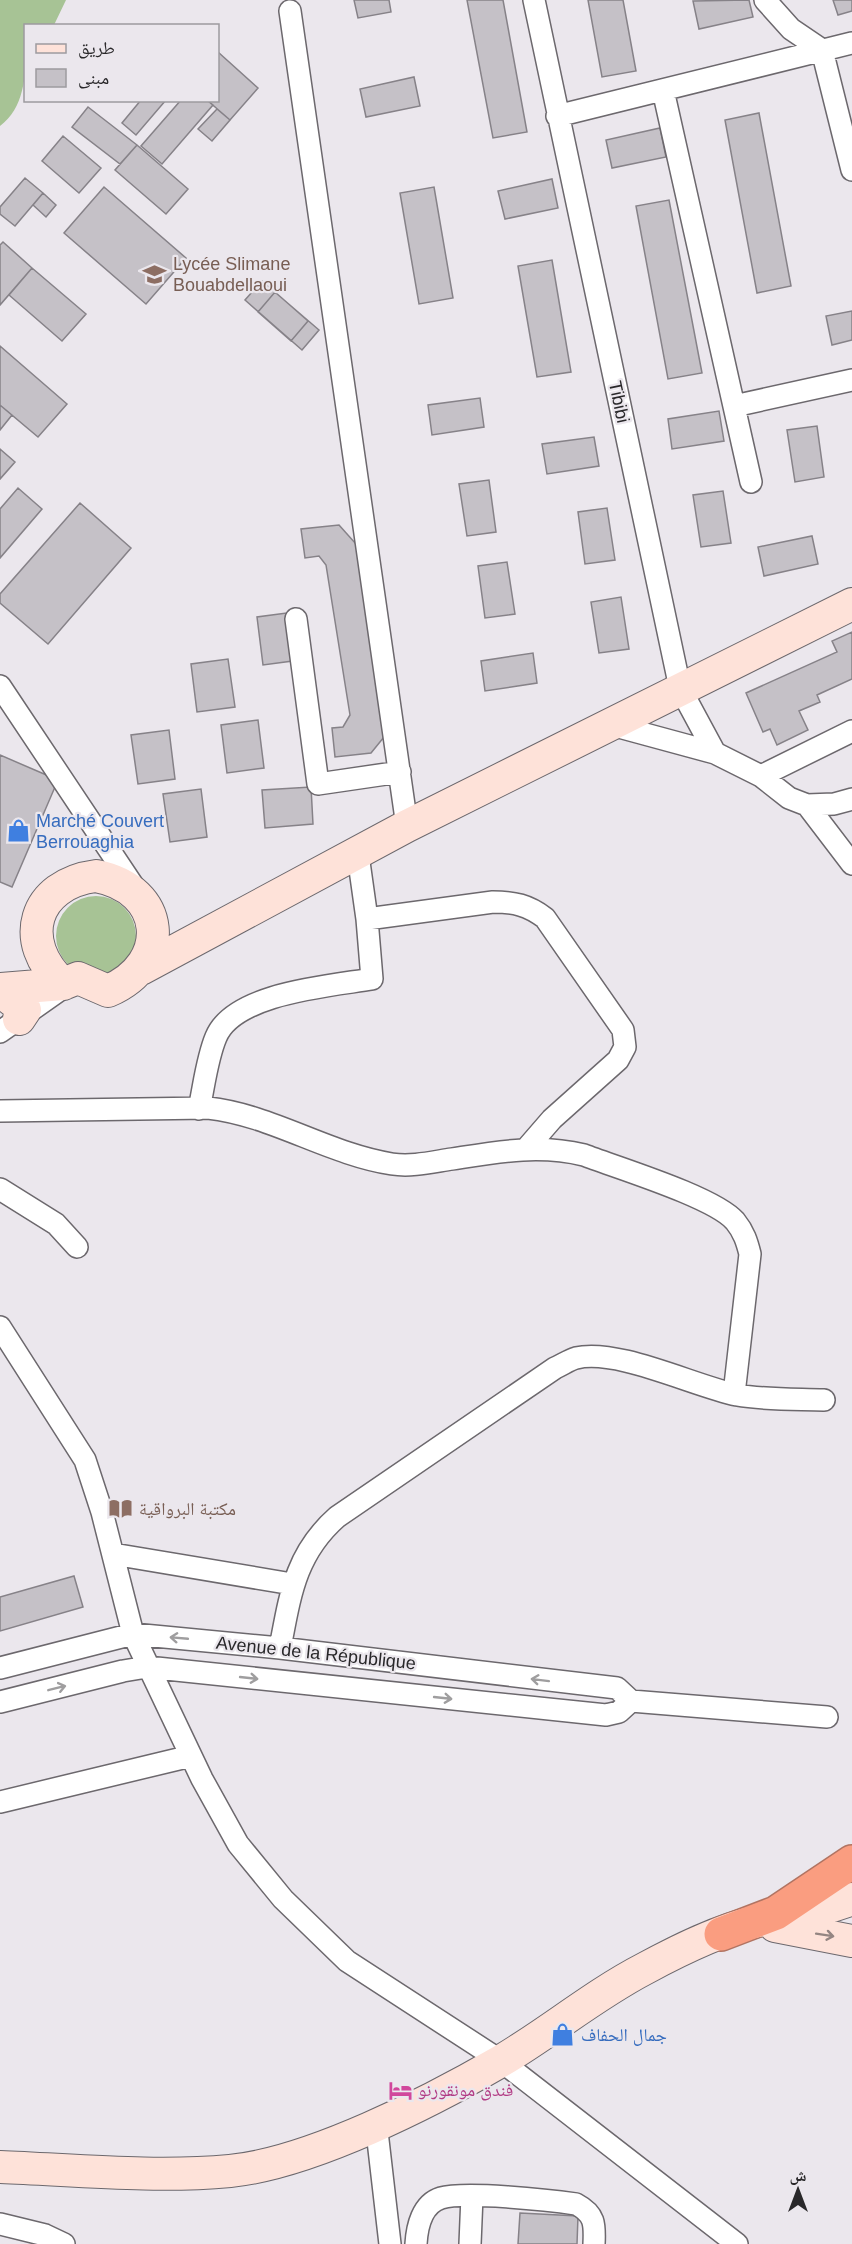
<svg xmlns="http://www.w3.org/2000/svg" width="852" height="2244" viewBox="0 0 852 2244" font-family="Helvetica,'Noto Naskh Arabic',sans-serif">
<rect width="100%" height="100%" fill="#ebe7ed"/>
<path fill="#a7c395" d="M0,0H66L54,25L26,26C26,58 30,104 0,126Z
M56 936a40 40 0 1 1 80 0a40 40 0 1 1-80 0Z"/>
<path fill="#c5c1c7" stroke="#868288" stroke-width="1.5" d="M354,0H389L391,12L358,18Z
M467,0H503L527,132L493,138Z
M588,0H623L636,71L602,77Z
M749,0L753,17L699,29L693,1Z
M833,0H852V11L838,15Z
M218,52L258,88L230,120L207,100H218Z
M414,77L420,106L366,117L360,89Z
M141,100H166L136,135L122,123Z
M181,100H207L213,105L162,164L141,146Z
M88,107L137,145L120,164L72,127Z
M217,109L230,120L212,141L198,129Z
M759,113L791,286L757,293L725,120Z
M660,128L666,157L612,168L606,140Z
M63,136L101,168L79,193L42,161Z
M137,145L188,189L166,214L115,170Z
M25,178L43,193L15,226L0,214V207Z
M552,179L558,208L505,219L498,191Z
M104,187L186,258L146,304L64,233Z
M434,187L453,298L419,304L400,193Z
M43,193L56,205L46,217L33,205Z
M669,200L702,373L668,379L636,206Z
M3,242L32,268L0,305V245Z
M552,260L571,372L537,377L518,266Z
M32,268L86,314L62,341L9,295Z
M262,281L319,330L302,350L245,300Z
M275,292L308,321L291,341L258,312Z
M852,311V340L832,345L826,316Z
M0,346L67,404L38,437L0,405Z
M480,398L484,427L432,435L428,405Z
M0,405L12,415L0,430Z
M719,411L724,441L672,449L668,419Z
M817,426L824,477L795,482L787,430Z
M594,437L599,466L547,474L542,444Z
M0,449L15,462L0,479Z
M489,480L496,532L467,536L459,484Z
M18,488L42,509L0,558V509Z
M723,491L731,543L701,547L693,495Z
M80,503L131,548L48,644L0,603V594Z
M607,508L615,560L585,564L578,512Z
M339,525L356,544L384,737L371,753L335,757L332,728L343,727L350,715L326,565L319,556L305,558L301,529Z
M812,536L818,564L764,576L758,547Z
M507,562L515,614L485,618L478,566Z
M621,597L629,649L599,653L591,602Z
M294,612L300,660L263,665L257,617Z
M852,632V679L817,695L820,702L799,711L808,730L777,745L770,729L763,732L746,693L837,652L832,641Z
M533,653L537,683L485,691L481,661Z
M228,659L235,707L197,712L191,664Z
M258,720L264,768L227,773L221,725Z
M169,730L175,779L138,784L131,735Z
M0,755L58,780L12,887L0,882Z
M311,787L313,824L265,828L262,790Z
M201,789L207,837L170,842L163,794Z
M74,1576L83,1607L0,1631V1597Z
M520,2213L578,2216L577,2244H518Z"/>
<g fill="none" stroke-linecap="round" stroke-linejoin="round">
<defs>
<path id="street" d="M534,0L680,688L715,753L761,776L789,798L807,805L834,804L852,799
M765,0L791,29L822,50L852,170
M290,11L407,826
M663,90L751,482
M557,116L852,43
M734,406L852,380
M296,619L318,784L400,772
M0,686L136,890
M608,724L715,753
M761,776L852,731
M807,805L852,864
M358,855L367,919
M0,1032L67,985
M199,1109C204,1086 207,1058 216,1037C234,993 330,986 372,979L367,919L493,902C514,902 528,905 545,918L623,1030L625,1047L618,1060L552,1119L526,1149
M0,1111L208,1108C272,1115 328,1154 392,1164C412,1167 432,1162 452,1159C497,1152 538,1144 584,1155C618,1168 714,1197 735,1221C744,1232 747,1242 750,1254L734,1394
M0,1189L56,1224L77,1247
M0,1327L85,1460L102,1512L133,1634L202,1779L238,1844L283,1899L347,1961L501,2061L737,2244
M113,1554L292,1584
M280,1648C290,1596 295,1554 337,1517L555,1368C562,1365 569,1360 576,1358C617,1348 694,1386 737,1395C765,1400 795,1399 824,1400
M0,1668L133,1634L280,1648L617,1688L631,1701L827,1717
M0,1702L123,1671L147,1667L606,1715L619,1712L631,1701
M0,1802L191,1756
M376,2123L390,2244
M0,2224L45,2235L64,2244
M416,2244C417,2227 422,2204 441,2198C464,2191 549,2200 576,2204C595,2214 595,2224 594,2244
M470,2244L472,2196"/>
<path id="secondary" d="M96,876C166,889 173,963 108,991L78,978L63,984C17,942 33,884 96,876Z
M141,969L407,826L852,604
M0,989L63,984
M0,991L25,1010L19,1019
M775,1926L852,1941
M0,2167C76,2170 154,2178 230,2171C311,2163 430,2102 501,2061C550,2032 594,1995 644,1969C679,1950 719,1930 758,1921C791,1913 820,1912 852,1899"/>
<path id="highway" d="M721,1934L776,1913L852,1862"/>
</defs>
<use href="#street" stroke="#6c686d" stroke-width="24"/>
<use href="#secondary" stroke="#6c686d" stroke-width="34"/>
<use href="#highway" stroke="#b17462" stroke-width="36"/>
<use href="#street" stroke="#fff" stroke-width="21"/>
<use href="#secondary" stroke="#fee2d9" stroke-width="32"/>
<use href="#highway" stroke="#fa9d80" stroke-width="33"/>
</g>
<defs><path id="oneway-shaft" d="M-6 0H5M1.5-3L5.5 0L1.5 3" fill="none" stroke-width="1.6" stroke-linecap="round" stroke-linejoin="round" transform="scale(1.5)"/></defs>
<g stroke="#9f9e9f">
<use href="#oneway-shaft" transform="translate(179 1638) rotate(-175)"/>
<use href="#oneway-shaft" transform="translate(249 1678) rotate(6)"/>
<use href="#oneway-shaft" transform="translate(540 1680) rotate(-173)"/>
<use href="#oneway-shaft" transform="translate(57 1688) rotate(-14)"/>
<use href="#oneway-shaft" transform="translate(443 1698) rotate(6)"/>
</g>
<use stroke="#948582" href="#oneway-shaft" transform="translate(825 1935) rotate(9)"/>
<defs>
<symbol id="school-bare" viewBox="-9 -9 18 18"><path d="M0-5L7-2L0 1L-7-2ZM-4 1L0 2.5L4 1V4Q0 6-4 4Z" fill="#8d6e63" stroke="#ebe7ed" stroke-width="2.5" paint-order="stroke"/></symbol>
<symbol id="shop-bare" viewBox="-9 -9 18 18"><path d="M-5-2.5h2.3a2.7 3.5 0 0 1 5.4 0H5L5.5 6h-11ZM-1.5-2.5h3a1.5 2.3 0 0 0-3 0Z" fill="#3f7fe0" stroke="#ebe7ed" stroke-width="2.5" paint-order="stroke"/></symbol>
<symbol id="library-bare" viewBox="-9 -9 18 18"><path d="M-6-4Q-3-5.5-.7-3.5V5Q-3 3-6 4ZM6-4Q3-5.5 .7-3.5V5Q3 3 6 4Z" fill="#8d6e63" stroke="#ebe7ed" stroke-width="2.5" paint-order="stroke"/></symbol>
<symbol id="hotel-bare" viewBox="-9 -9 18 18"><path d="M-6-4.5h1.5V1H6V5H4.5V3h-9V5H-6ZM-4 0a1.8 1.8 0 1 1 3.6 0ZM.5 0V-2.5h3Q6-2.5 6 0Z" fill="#d1479c" stroke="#ebe7ed" stroke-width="2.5" paint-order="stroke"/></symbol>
</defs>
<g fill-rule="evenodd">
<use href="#school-bare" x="138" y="258" width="33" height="33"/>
<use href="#shop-bare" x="2" y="814" width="33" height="33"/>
<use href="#library-bare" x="104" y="1492" width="33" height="33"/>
<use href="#shop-bare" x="546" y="2018" width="33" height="33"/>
<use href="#hotel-bare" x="384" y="2074" width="33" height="33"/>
</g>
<g text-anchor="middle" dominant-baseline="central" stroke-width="4.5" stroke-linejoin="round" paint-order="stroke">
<g font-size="18" fill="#785e54" stroke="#ebe7ed" text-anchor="start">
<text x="173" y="264">Lycée Slimane<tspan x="173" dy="21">Bouabdellaoui</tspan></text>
<text x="139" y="1509">مكتبة البرواقية</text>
</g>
<g font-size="18" fill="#29282a" stroke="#ebe7ed">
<text transform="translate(619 402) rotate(78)">Tibibi</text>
<text transform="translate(316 1653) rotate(6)">Avenue de la République</text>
</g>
<g font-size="18" fill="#366cbe" stroke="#ebe7ed" text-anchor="start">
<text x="36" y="821">Marché Couvert<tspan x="36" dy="21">Berrouaghia</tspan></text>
<text x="581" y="2035">جمال الحفاف</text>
</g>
<g font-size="18" fill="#b23c85" stroke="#ebe7ed" text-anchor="start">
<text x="418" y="2090">فندق مونقورنو</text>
</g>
</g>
<rect x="24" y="24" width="195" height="78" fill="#ebe7ed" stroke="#9d9b9f" stroke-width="1.5"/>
<rect x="36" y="44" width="30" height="9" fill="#fee2d9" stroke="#9d9b9f" stroke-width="1.5"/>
<text x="78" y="54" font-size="18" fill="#29282a">طريق</text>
<rect x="36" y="69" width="30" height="18" fill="#c5c1c7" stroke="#9d9b9f" stroke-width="1.5"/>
<text x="78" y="84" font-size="18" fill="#29282a">مبنى</text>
<g transform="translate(798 2190)" stroke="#ebe7ed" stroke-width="4.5" paint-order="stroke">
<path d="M0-4.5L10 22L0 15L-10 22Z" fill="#29282a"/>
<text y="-9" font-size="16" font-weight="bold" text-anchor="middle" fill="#29282a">ش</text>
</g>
</svg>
